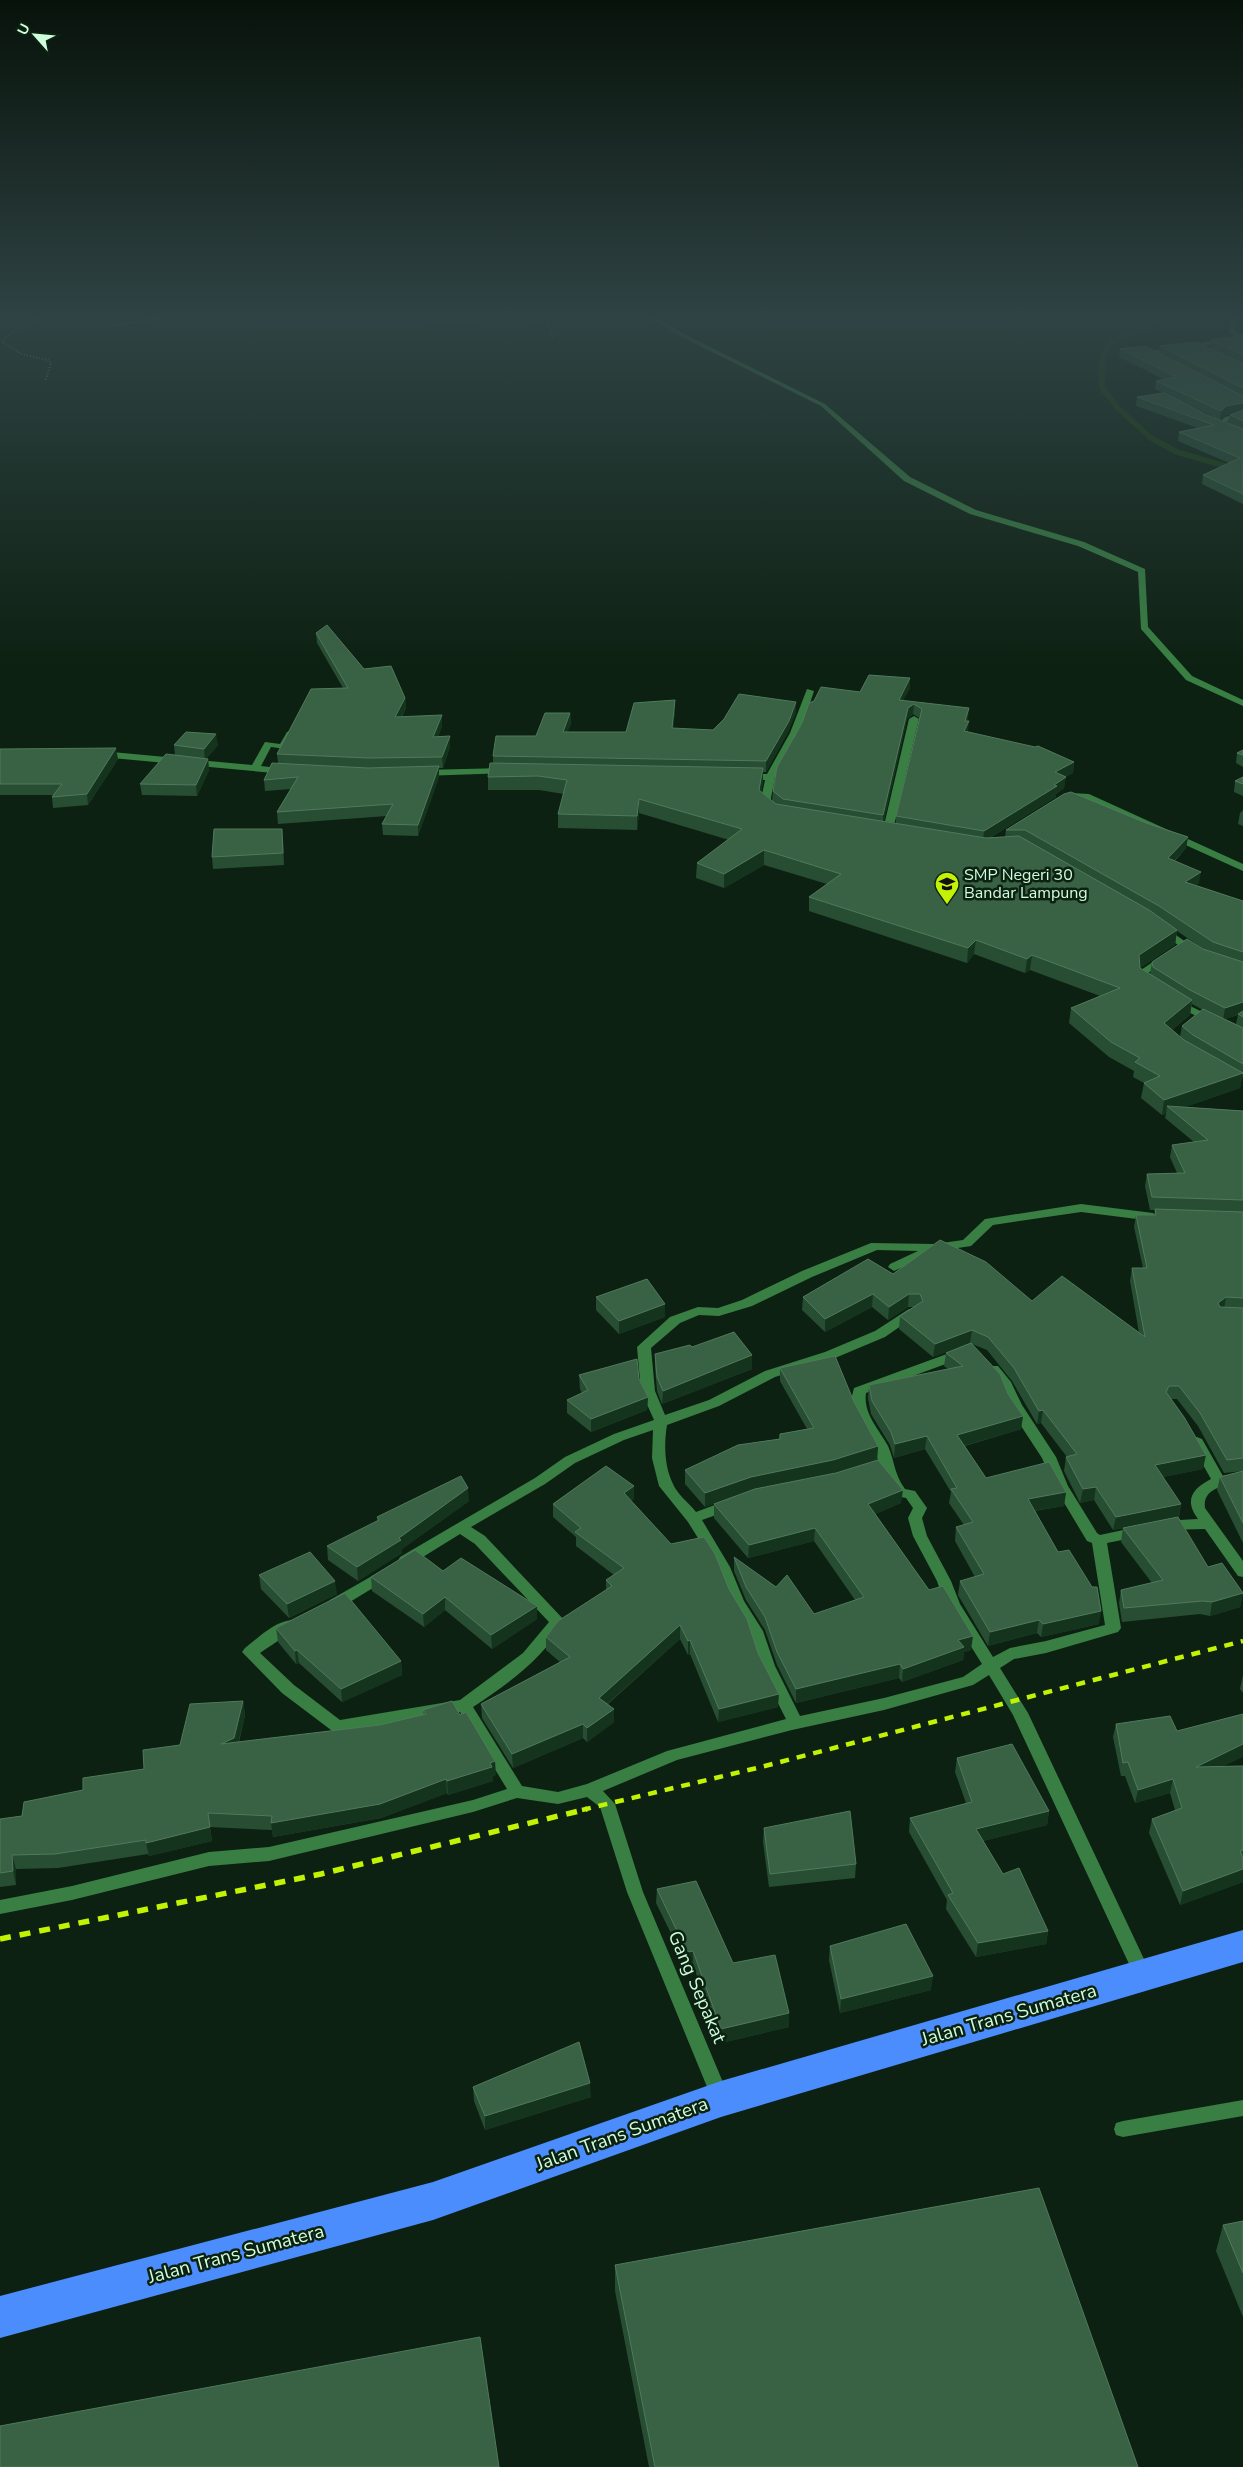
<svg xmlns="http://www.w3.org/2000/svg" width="1243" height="2467" viewBox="0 0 1243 2467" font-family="'Nunito Sans',sans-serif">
<rect width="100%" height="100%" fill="#0d2113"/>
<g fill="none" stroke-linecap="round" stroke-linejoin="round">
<path stroke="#173d0a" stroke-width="5.5" d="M1164,316L1154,320L1135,334L1109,343L1102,361V388L1118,408L1151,438L1177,452L1243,471"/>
<path stroke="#aab030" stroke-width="2" stroke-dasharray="1 2" stroke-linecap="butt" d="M40,316L7,336L2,342L22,354L48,360L51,363L45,381
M419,316L435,323L503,318L547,321L553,340"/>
<path fill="#397f43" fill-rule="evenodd" d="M165,316H180L112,327L109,325Z
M646,316H653L688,336L825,404L910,477L976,510L1084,542L1145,569L1148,627L1192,676L1243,700V706L1186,680L1141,629L1138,572L1078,546L970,514L904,481L821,406L684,338Z
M1231,316H1237L1235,331L1243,337V342L1229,332Z
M1227,339L1229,342L1152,353L1157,357L1154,359L1142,352Z
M1243,413V417L1229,420L1225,424L1243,432V437L1217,425L1225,417Z
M807,689L814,691L800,733L775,777L770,803L777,809L775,811H769L760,804L765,780H747L742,777L747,774H767L790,733Z
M914,716L919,719L893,830L888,833L883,830L909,719Z
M290,731L295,734L286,749L271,747L261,766L288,769L290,771L285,774L101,757L96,754L101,751L252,765L265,742L280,744L287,732Z
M505,768L508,769V773L423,776L418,773L423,770Z
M1072,793L1089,794L1243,864V871L1084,799H1073L1062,803L1057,800Z
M1162,925L1190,945L1148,973L1149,980L1154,984L1149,987L1140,983L1138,972L1178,945L1158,930V926Z
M1176,999L1243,1032V1039L1172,1004L1171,1002L1172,1000Z
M1081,1204L1153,1213L1159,1217L1153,1221L1081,1212L993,1225L971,1246L938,1251L894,1271L888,1267L890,1264L918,1251L877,1250L812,1277L752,1306L719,1316L699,1315L680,1323L651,1348L655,1391L665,1415L709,1400L765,1371L825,1352L875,1331L909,1309H919L921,1312L885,1337L835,1358L775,1377L719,1406L667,1425C664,1443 664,1466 673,1484C677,1494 689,1503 696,1512L728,1500L733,1501L735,1505L733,1509L702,1520L730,1567L744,1601L763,1631L775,1666L800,1716L884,1698L963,1677L982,1664L945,1605L937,1581L913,1536L908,1518L913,1508L906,1498L896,1496L883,1478L874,1447L853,1408L851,1400L854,1388L955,1351H965L967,1354L965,1357L866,1393C863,1414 879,1429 888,1446C895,1462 894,1474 905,1489L915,1491L927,1508L922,1518L927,1536L951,1581L960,1604L993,1657L1010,1648L1046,1641L1105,1625L1092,1543L1087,1541L1054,1486L1042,1458L1008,1406L1000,1386L986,1369L988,1366H998L1011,1382L1022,1405L1056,1457L1068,1486L1097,1533L1100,1535L1137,1527L1142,1528L1144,1532L1142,1536L1107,1543L1121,1628L1118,1632L1046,1653L1014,1659L1000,1668L1028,1713L1152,1976L1149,1981L1143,1983L1137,1981L1013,1715L989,1675L973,1685L884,1710L792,1730L677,1760L603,1791L615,1804L643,1892L730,2099L727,2105L721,2107L715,2105L712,2099L627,1892L600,1807L587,1797L558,1804L517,1798L473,1812L269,1861L209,1866L72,1900L0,1914V1900L72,1886L209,1852L269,1847L473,1800L507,1789L460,1712L337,1732L331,1730L282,1693L242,1652L245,1648C258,1638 280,1616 297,1621L300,1625C298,1628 267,1648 260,1653L294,1685L340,1720L460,1700L523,1653L549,1622L475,1544L460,1534L410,1565H400L398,1561L400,1557L535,1478L565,1457L614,1434L654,1420L641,1391L637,1347L670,1317L698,1307L718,1308L742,1300L802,1271L871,1243L935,1244L963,1240L985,1219ZM653,1430L652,1458L659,1486L688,1522L716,1567L730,1602L748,1632L759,1666L786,1719L667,1751L587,1784L558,1792L522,1786L473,1707C509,1683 543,1659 565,1621L485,1536L471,1527L545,1484L575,1463L624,1440Z
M1197,1437L1202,1439L1223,1476L1243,1472V1482C1227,1485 1202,1487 1205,1508L1243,1561V1577L1238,1576L1205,1529L1166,1530L1161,1529L1159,1525L1161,1521L1198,1519C1184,1500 1192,1489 1211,1479L1190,1442L1192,1439Z
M386,1568L391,1569L393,1573L391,1577L340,1608L335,1609L330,1608L327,1604L330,1600Z
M1243,2100V2116L1123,2137L1116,2135L1114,2129L1116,2123L1123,2121Z"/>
<path fill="#4b8dfc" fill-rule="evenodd" d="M1243,1930V1962L721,2117L433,2220L0,2338V2296L433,2182L721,2081Z"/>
<path stroke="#c2f305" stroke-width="4.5" stroke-dasharray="9 8" stroke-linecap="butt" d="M582,1810L761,1767L1243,1641"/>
<path stroke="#c2f305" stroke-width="5.5" stroke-dasharray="11 9" stroke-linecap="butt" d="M0,1939L321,1874L587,1809"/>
</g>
<path fill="#274e33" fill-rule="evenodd" d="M1243,335V504L1202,484L1203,475L1229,463L1178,441L1179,432L1198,428L1136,406L1137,397L1163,393L1155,389L1156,381L1163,379L1119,357L1120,349L1158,354L1160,346L1210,348L1211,340ZM1187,404L1220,420L1225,415L1232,414L1230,415L1228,423L1207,415Z
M316,633L364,669L405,698L406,708L402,717L442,726L438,737L450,736V747L443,768H439V777L418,836L383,835L382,824L387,816L278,824L277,812L291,789L265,791L264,780L278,763L277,754L343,688L317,643Z
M910,678V688L903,700L968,719L967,721L968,732L1074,762L1073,773L1065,777L1064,788L1056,794V797L990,838L1005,837L1006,830L1146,823L1188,837L1186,848L1175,861L1199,883L1196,885L1243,901V1078L1242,1077L1240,1088L1185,1107L1243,1111V1471L1224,1473L1198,1426L1177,1399H1171L1203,1469L1163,1477L1181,1504L1179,1517L1113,1530L1094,1500L1080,1503L1064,1471L1066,1457H1067L1041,1423L1037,1424L1012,1381L987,1350L972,1344L1008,1394L1023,1416L1021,1429L965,1446L986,1478L1066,1492L1064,1506L1035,1511L1099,1624L1041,1637L1037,1633L988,1646L958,1595L960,1581L975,1577L955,1541L956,1527L964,1525L949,1503L951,1492L925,1449L894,1458L890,1445L871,1414L868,1398L869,1385L948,1369L944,1366L946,1353L970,1343L933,1357L899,1329L900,1316L914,1307H908L888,1320L872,1307L825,1332L802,1310L803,1297L893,1274L1032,1301L1139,1333L1130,1281L1132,1268H1143L1134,1227L1136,1215H1154L1155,1210H1150L1145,1186L1147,1174L1177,1173L1170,1157L1172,1145L1194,1142L1165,1118L1166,1114L1162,1115L1141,1098L1144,1083L1133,1077L1134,1071L1109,1057L1069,1023L1071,1008L1100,996L1030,970L1025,973L974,954L967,963L809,911V897L827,884L764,865L724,888L696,878L697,863L729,840L639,813L637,830L558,828V814L564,794L539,790H488V777L493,763V756L536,736L570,713L571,724L567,732H626L675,710L673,729L713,730L796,702V712L788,732L766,772H763V782L761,792L772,801L773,791L860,692ZM913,714L919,718L896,816V823L884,821L907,719ZM1177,931L1205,950L1203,949L1152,962L1150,974L1140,968L1175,945ZM1192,1004L1203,1010L1182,1026L1180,1037L1172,1030L1190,1015ZM1238,1015L1236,1024L1225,1019Z
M174,745H218L206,759H208L209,770L197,796L142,795L140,784L175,755Z
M0,749L118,759L88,805L53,808L52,797L53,795H0Z
M1243,750V767L1236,763L1237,753Z
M1243,777V796L1234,792L1235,781Z
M1243,810V826L1238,824L1240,813Z
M283,840L284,865L213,869L212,857Z
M596,1297L665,1304V1317L619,1334L596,1310Z
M692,1347L752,1355V1369L662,1404L657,1391L655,1367V1354Z
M780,1368L854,1402L878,1446L877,1460L833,1473L751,1490L705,1507L685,1484V1470L779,1440L780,1434L807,1429L780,1381Z
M579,1375L639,1379L648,1397L647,1410L591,1432L567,1413V1400L582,1393L580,1389Z
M1243,1471V1543L1217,1490L1220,1477Z
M634,1499L631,1501L671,1544L729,1589L758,1653L778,1707L718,1722L690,1654L688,1655L680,1639L608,1704L614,1722L587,1742L583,1738L513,1768L482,1718L481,1704L560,1662L546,1650V1637L606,1590V1580L614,1575L576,1546V1537L553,1517V1504Z
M469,1501L402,1549V1553L358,1581L328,1560L327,1546L377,1521V1517Z
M901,1503L875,1514L971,1650L964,1652L963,1660L902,1682L899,1678L796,1703L777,1665L765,1630L746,1600L734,1571V1557L814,1614L855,1600L814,1541L748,1558L714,1518V1504Z
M1123,1528L1208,1567L1243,1593L1240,1607L1210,1616L1200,1614L1122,1622L1119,1603L1121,1590L1152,1583L1121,1542Z
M443,1571L537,1606V1619L492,1649L445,1610L424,1627L372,1591L371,1577Z
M259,1575L337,1594L289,1618L261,1589Z
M276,1628L401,1661L402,1675L342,1702L299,1663L296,1664L278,1642Z
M1243,1675V1693L1240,1689Z
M243,1701L245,1715L239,1742L380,1725L424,1715L423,1710L460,1715L496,1775L493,1776V1781L448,1795L447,1793L381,1818L273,1837L272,1830L210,1827L212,1841L149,1856L148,1854L58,1868L16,1869V1885L0,1887V1819L22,1816L83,1790L144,1769Z
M1116,1724L1177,1731L1223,1767L1243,1766V1882L1180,1905L1149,1833L1152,1819L1175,1810L1170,1793L1135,1803L1125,1776H1121L1113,1737Z
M957,1758L1049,1811L1047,1825L983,1841L1003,1874L1048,1931L1046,1944L976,1957L946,1909L947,1900L909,1832L910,1818L966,1803L955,1772Z
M764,1828L856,1864L855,1878L769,1887L763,1842Z
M657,1889L733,1963L789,2013V2027L721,2043L693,1965L687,1966L656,1903Z
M830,1946L931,1990L840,2013L829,1960Z
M473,2087L591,2097L485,2130L474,2101Z
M1243,2221V2317L1216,2251L1223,2225Z
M615,2265L1138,2467H649L615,2291Z"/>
<path fill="#15341e" d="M1243,403V412L1225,415L1220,420L1221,411L1226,406Z
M910,678V688L898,710L899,700Z
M405,698L406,708L396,727L395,717Z
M675,700V710L672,739V728Z
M796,702V712L788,732L766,772V761Z
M914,704L913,714L907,719L883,826V815L908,708Z
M969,708L968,719L964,732L965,721Z
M570,713L571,724L563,743V732Z
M442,715V726L434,748L433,737Z
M969,721L968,732L963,742L964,731Z
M216,734L218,745L205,760L204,749Z
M450,736V747L443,768L442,757Z
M116,748L118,759L88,805L87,794Z
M208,759L209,770L197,796L196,785Z
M1074,762L1073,773L1053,783L1055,772Z
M439,766V777L418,836V825Z
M763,768V782L758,804L759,790Z
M1066,777L1064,788L1056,794V797L983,842L984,831Z
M639,799V813L637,830V816Z
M1188,837L1186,848L1166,869L1168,858Z
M764,850V865L724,888V874Z
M1201,872L1199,883L1183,893L1185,882Z
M1177,930L1175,945L1137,970L1139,955Z
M976,940L974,954L967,963L968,948Z
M1032,955L1030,970L1025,973L1027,959Z
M1192,1000L1190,1015L1162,1038L1164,1023Z
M1243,1002V1013L1223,1020L1225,1008Z
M1243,1073L1240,1088L1174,1111L1167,1106L1166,1114L1162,1115L1164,1100Z
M873,1294L872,1307L825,1332V1319Z
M909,1294L908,1307L888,1320L889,1307Z
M1226,1297L1224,1310L1215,1316L1218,1303Z
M665,1304V1317L619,1334V1321Z
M972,1330L970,1343L933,1357L935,1344Z
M752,1355V1369L662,1404L663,1391Z
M648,1397L647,1410L591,1432V1419Z
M1043,1410L1041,1423L1037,1424L1039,1411Z
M1023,1416L1021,1429L956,1448L957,1435Z
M927,1436L925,1449L894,1458L895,1444Z
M878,1446L877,1460L833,1473L751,1490L705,1507V1493L751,1477Z
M1206,1455L1203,1469L1153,1479L1155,1465Z
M634,1486V1499L624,1506V1493Z
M1096,1487L1094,1500L1080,1503L1083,1489Z
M468,1488L469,1501L402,1549V1553L358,1581L357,1567Z
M903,1490L901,1503L867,1518L868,1504Z
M1066,1492L1064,1506L1026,1512L1028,1499Z
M1181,1504L1179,1517L1113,1530L1116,1517Z
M815,1528L814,1541L748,1558L749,1545Z
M335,1581L337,1594L289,1618L287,1604Z
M1243,1593L1240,1607L1210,1616L1212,1602Z
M445,1597V1610L424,1627L423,1614Z
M537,1606V1619L492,1649L491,1635Z
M1101,1611L1099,1624L1041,1637L1043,1624Z
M1039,1620L1037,1633L988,1646L990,1632Z
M680,1625V1639L599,1711V1698Z
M973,1636L971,1650L964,1652L963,1660L902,1682L903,1669L958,1640Z
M690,1640V1654L688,1655V1641Z
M297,1650L299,1663L296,1664L295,1651Z
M401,1661L402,1675L342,1702L341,1689Z
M900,1664L899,1678L796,1703V1689Z
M779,1694L778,1707L718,1722L719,1709Z
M243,1701L245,1715L236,1752L221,1744Z
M614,1709V1722L587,1742V1728Z
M583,1724V1738L513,1768L512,1754Z
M1243,1744V1757L1193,1781L1196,1767Z
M495,1761L496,1775L493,1776V1781L448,1795L447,1781Z
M446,1779L447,1793L381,1818L273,1837L271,1823Z
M1173,1779L1170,1793L1135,1803L1138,1790Z
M1049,1811L1047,1825L974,1843L976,1829Z
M210,1827L212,1841L149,1856L146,1843Z
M12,1855L16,1869V1885L13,1871Z
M1243,1869V1882L1180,1905L1183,1891Z
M1048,1931L1046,1944L976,1957L978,1943Z
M693,1951V1965L687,1966V1952Z
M933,1976L931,1990L840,2013L841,1999Z
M789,2013V2027L721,2043V2029Z
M590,2083L591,2097L485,2130V2116Z"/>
<path fill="#396144" stroke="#507a5c" d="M1243,335V355L1211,340Z
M1196,342L1243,364V388L1160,346Z
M1144,346L1243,396V403L1226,406L1221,411L1156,381L1177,377L1120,349Z
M1164,393L1207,415L1243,429V494L1203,475L1240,458L1179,432L1214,425L1137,397Z
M1243,410V421L1230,415Z
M327,625L364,669L391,666L405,698L395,717L442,715L433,737L450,736L442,757L368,758L277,754L311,689L348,688L316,633Z
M869,675L910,678L899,700L969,708L965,721H969L964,731L1035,747L1038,746L1074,762L1055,772L1066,777L1054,785L1057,786L984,831L896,816L922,709L914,704L908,708L883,815L783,799L773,791L777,767L802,723L809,703L814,701L821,687L860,692Z
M739,694L796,702L789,721L766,761L493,756L496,736H536L545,713H570L563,732H626L634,703L675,700L672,728L713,730L724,719Z
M186,732L216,734L204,749L174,745Z
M116,748L87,794L52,797L62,784H0V749Z
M1243,750V755L1237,753Z
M166,754L208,759L196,785L140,784Z
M272,763L368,768L439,766L418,825L382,824L393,804L277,812L298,777L264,780Z
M490,763L763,768L759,790L776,804L986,838L1019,836L1149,910L1177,930L1139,955L1140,968L1192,1000L1164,1023L1184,1040L1243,1073L1164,1100L1144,1083L1160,1076L1135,1062L1140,1058L1111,1042L1071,1008L1120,988L1032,955L1027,959L976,940L968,948L809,897L841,874L764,850L724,874L697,863L742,829L639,799L637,816L558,814L567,780L538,776L488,777Z
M1243,777V784L1235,781Z
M1071,792L1146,823L1188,837L1168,858L1201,872L1185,882L1243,901V952L1213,942L1159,906L1025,830H1006L1064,794Z
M214,829H282L283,853L212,857Z
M1187,939L1203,949L1243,962V1002L1225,1008L1190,990L1153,967L1152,962Z
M1203,1009L1243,1028V1064L1193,1035L1182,1026Z
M1243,1011V1017L1238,1014Z
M1167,1106L1243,1111V1200L1152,1197L1147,1174L1185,1173L1172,1145L1208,1140Z
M1155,1209L1243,1212V1298L1226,1297L1218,1303L1220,1307L1243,1308V1458L1227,1460L1200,1413L1179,1386H1169L1166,1392L1184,1417L1206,1455L1155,1465L1181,1504L1116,1517L1096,1487L1083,1489L1066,1457L1077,1454L1043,1410L1039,1411L1014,1368L988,1337L972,1330L935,1344L900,1316L923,1301L920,1294H909L889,1307L873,1294L825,1319L803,1297L868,1259L893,1274L940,1240L986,1262L1032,1301L1062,1276L1145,1337L1132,1268H1147L1136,1215H1156Z
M647,1279L665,1304L619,1321L596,1297Z
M734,1332L752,1355L663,1391L657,1377L655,1354L690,1345L692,1347Z
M971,1343L1000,1374L1008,1394L1023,1416L957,1435L986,1478L1049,1462L1066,1492L1028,1499L1058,1552L1069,1550L1092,1587H1097L1101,1611L1043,1624L1039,1620L990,1632L960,1581L984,1574L956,1527L973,1522L951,1489L957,1488L927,1436L895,1444L891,1432L872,1401L869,1385L963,1366L946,1353Z
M835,1356L854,1402L878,1446L833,1460L751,1477L705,1493L685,1470L738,1445L780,1439V1434L814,1428L780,1368Z
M637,1359L639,1379L648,1397L591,1419L567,1400L588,1390L579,1375Z
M878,1460L903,1490L868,1504L929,1590L943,1586L973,1636L958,1640L964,1647L903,1669L900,1664L796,1689L777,1652L765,1617L746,1587L734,1557L776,1587L787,1575L814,1614L864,1597L815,1528L749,1545L714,1504L755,1489L836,1473Z
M606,1466L634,1486L624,1493L671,1544L704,1537L715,1554L729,1589L747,1619L758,1653L779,1694L719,1709L690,1640L688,1641L680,1625L599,1698L614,1709L587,1728L583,1724L512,1754L481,1704L570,1657L546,1637L558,1621L612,1586L606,1580L624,1568L575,1532L581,1528L553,1504Z
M1243,1471V1523L1220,1477Z
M461,1476L468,1488L399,1538L401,1540L357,1567L327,1546L379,1520L377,1517Z
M1178,1517L1208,1567L1222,1563L1243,1593L1212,1602L1203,1601L1124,1608L1121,1590L1163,1580L1123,1528Z
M415,1550L443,1571L461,1558L537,1606L491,1635L445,1597L423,1614L371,1577Z
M310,1552L335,1581L287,1604L259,1575Z
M345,1593L401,1661L341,1689L297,1650L295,1651L276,1628Z
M243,1701L234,1738L221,1744L380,1725L426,1714L423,1710L452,1701L460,1715L466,1712L495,1761L490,1763L492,1767L447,1781L446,1779L380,1804L271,1823L272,1816L208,1813L210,1827L146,1843V1840L55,1854L12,1855L13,1871L0,1873V1819L22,1816L24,1802L83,1790V1778L144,1769L143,1750L180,1745L190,1704Z
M1243,1714V1744L1196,1767L1243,1766V1850L1240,1851L1243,1858V1869L1183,1891L1152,1819L1182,1808L1173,1779L1138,1790L1128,1762L1123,1763L1116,1724L1170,1716L1177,1731Z
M1012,1744L1049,1811L976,1829L1003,1874L1019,1868L1048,1931L978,1943L948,1895L953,1893L910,1818L972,1802L957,1758Z
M850,1811L856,1864L770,1874L764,1828Z
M696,1881L733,1963L775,1955L789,2013L721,2029L693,1951L687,1952L657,1889Z
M906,1924L933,1976L841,1999L830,1946Z
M579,2042L590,2083L485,2116L473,2087Z
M1039,2188L1138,2467H655L615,2265Z
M1243,2221V2273L1223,2225Z
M480,2337L499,2467H0V2426Z"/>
<linearGradient id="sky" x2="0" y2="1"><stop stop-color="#07120a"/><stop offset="0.48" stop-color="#2f4344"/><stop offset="1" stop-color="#2f4344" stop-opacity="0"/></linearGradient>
<rect width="1243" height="661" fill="url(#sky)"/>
<defs>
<symbol id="school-pin" viewBox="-11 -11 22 30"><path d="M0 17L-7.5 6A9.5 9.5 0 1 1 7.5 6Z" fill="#c2f305" stroke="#0d2113"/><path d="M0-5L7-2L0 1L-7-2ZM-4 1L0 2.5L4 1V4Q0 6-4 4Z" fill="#111"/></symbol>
</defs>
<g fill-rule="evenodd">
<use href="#school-pin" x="933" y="870" width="28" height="38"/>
</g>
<g text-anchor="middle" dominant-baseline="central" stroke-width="5" stroke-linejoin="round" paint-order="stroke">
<g font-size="16" fill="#cefed9" stroke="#0d2113" text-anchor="start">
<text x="964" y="875">SMP Negeri 30<tspan x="964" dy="18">Bandar Lampung</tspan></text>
</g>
<g font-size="19" fill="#cefed9" stroke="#0d2113">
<text transform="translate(697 1987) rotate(67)">Gang Sepakat</text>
<text transform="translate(1009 2015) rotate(-16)">Jalan Trans Sumatera</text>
<text transform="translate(622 2134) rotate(-20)">Jalan Trans Sumatera</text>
<text transform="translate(236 2254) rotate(-15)">Jalan Trans Sumatera</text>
</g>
</g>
<g transform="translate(35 35) rotate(297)" stroke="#0d2113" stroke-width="4" paint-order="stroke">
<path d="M0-4L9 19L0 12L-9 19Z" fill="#cefed9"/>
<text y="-8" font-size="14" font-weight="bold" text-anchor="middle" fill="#cefed9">U</text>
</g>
</svg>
